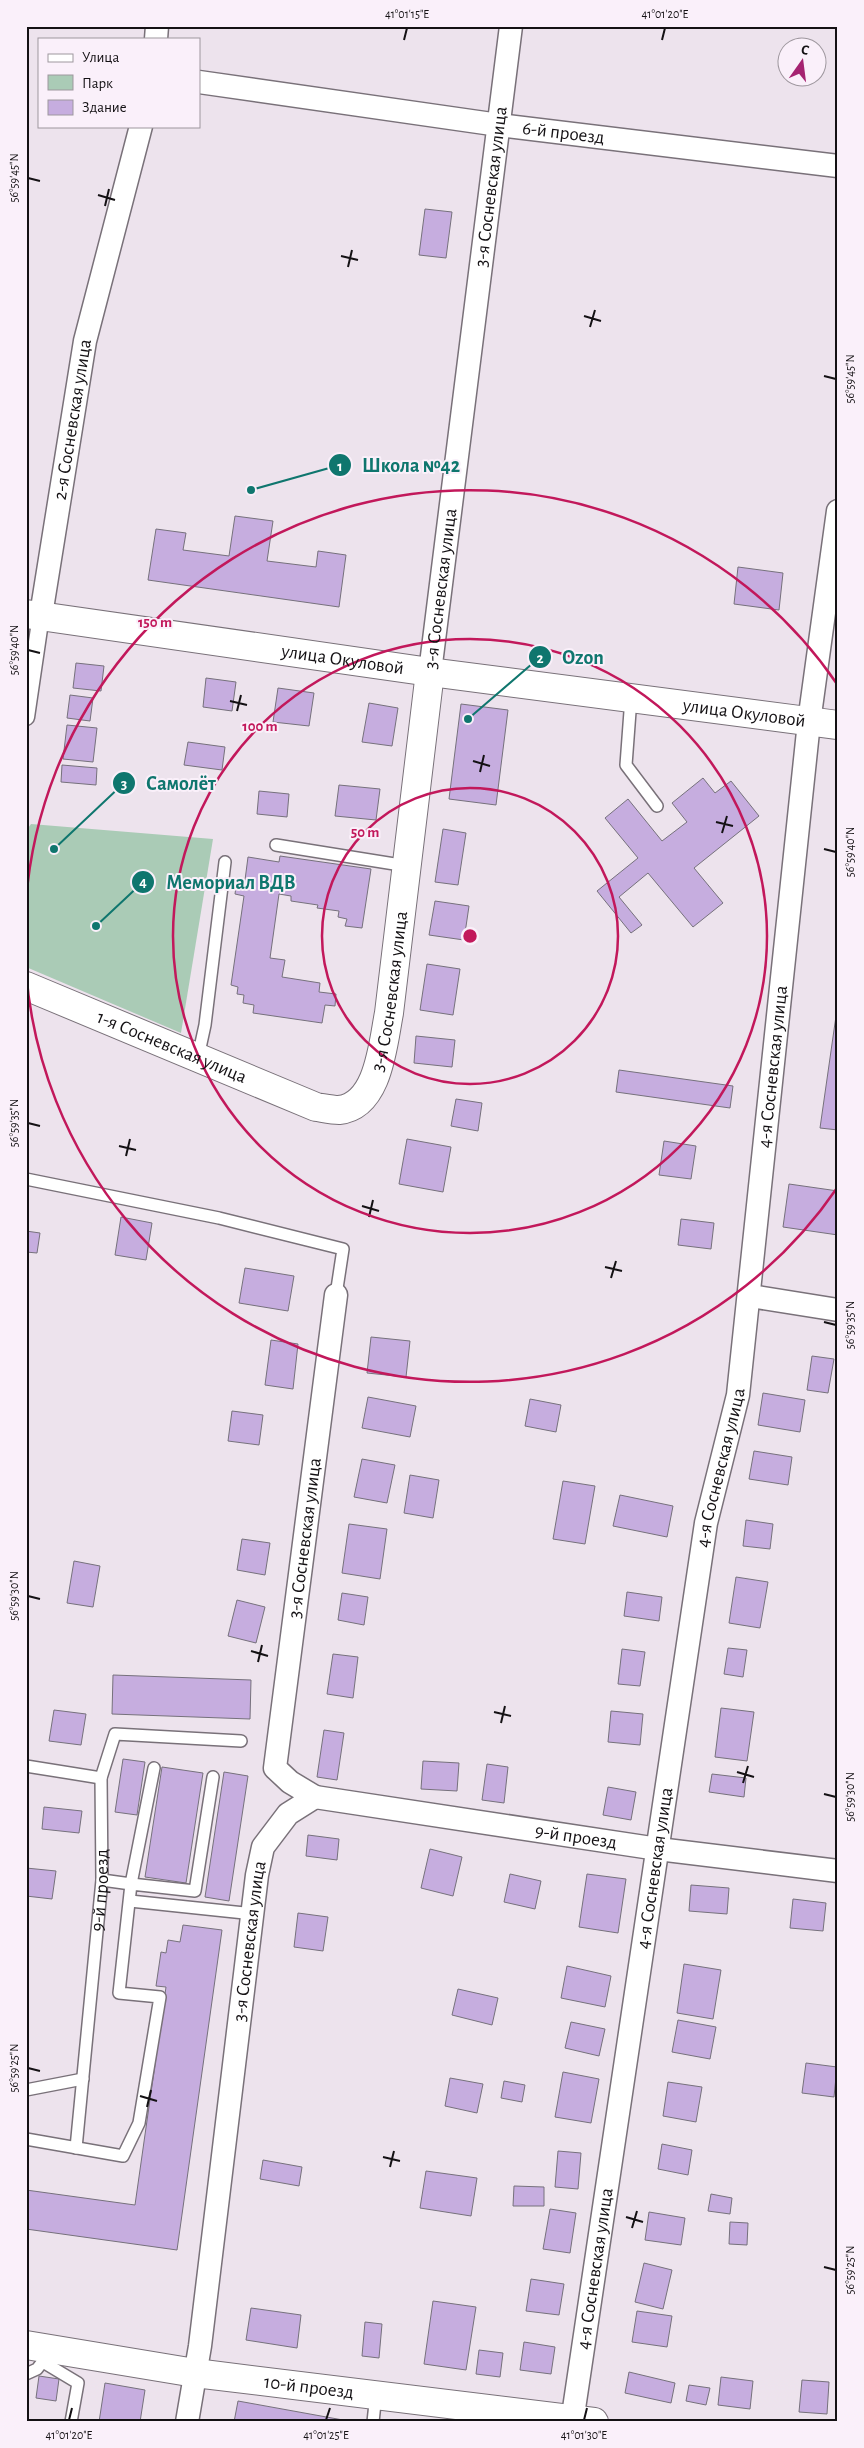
<svg xmlns="http://www.w3.org/2000/svg" width="864" height="2448" viewBox="0 0 864 2448" font-family="'Alegreya Sans',sans-serif">
<rect width="100%" height="100%" fill="#ede3ed"/>
<path fill="#aacbb6" d="M31,824L213,839L181,1033L26,967V831Z"/>
<path fill="#c6addf" stroke="#76717c" d="M425,209L452,212L446,258L419,255Z
M235,516L273,521L267,561L316,567L318,551L346,555L339,607L148,580L156,529L186,533L183,550L229,556Z
M738,567L783,573L779,610L734,604Z
M76,663L104,666L101,691L73,688Z
M206,678L236,682L232,711L203,707Z
M278,688L314,693L309,726L273,722Z
M70,695L93,698L90,721L67,718Z
M369,703L398,708L392,746L362,742Z
M461,704L508,710L496,805L449,799Z
M67,725L97,728L93,762L63,759Z
M188,742L225,747L222,770L184,765Z
M62,765L97,768L96,785L61,782Z
M703,778L715,793L731,781L759,816L694,868L723,903L693,927L648,873L619,897L642,925L631,933L597,891L638,858L605,818L628,799L662,841L687,822L672,803Z
M339,785L380,789L376,820L335,816Z
M259,791L289,794L287,817L257,814Z
M443,829L466,833L458,885L435,882Z
M280,856L371,869L362,928L345,926L347,919L338,917L339,911L317,908L318,905L291,901V896L279,894L270,958L285,960L282,977L320,983L319,992L336,994L335,1006L325,1005L322,1023L253,1013L254,1005L243,1003L244,995L237,994L238,987L231,985L244,896L235,894L237,879L245,880L248,857L279,862Z
M435,901L469,906L464,940L429,935Z
M427,964L460,969L453,1015L420,1010Z
M838,1002V1130L820,1128Z
M416,1036L455,1040L452,1067L414,1063Z
M619,1070L733,1086L730,1108L616,1092Z
M456,1099L482,1103L478,1131L451,1126Z
M407,1139L451,1147L443,1192L399,1184Z
M664,1141L696,1146L691,1179L659,1175Z
M789,1184L838,1191V1235L783,1227Z
M121,1217L152,1223L146,1260L115,1255Z
M681,1219L714,1223L711,1249L678,1245Z
M26,1231L40,1233L37,1253L26,1252Z
M245,1268L294,1276L288,1311L239,1303Z
M371,1337L410,1341L406,1377L367,1373Z
M271,1340L298,1344L293,1389L265,1385Z
M812,1356L834,1359L828,1393L807,1390Z
M763,1393L805,1400L800,1432L758,1425Z
M368,1397L416,1406L410,1437L362,1428Z
M530,1399L561,1405L556,1432L525,1426Z
M232,1411L263,1415L259,1445L228,1441Z
M754,1451L792,1457L788,1485L749,1479Z
M362,1459L395,1465L387,1503L354,1497Z
M410,1475L439,1480L433,1518L404,1513Z
M563,1481L595,1486L585,1544L553,1539Z
M620,1495L673,1506L667,1537L613,1526Z
M746,1520L773,1524L770,1549L743,1546Z
M349,1524L387,1529L380,1579L342,1573Z
M242,1539L270,1543L265,1575L237,1570Z
M74,1561L100,1566L93,1607L67,1603Z
M736,1577L768,1582L760,1628L729,1623Z
M627,1592L662,1597L659,1621L624,1616Z
M342,1593L368,1597L364,1625L338,1620Z
M237,1600L265,1607L256,1643L228,1636Z
M728,1648L747,1650L743,1677L724,1674Z
M622,1649L645,1652L640,1686L618,1684Z
M333,1654L358,1657L353,1698L327,1694Z
M113,1675L251,1680L250,1719L112,1714Z
M721,1708L754,1712L747,1761L715,1757Z
M54,1710L86,1714L81,1745L49,1741Z
M611,1711L643,1714L640,1745L608,1742Z
M324,1730L344,1733L337,1780L317,1777Z
M123,1759L145,1762L137,1815L115,1812Z
M423,1761L459,1763L457,1791L421,1789Z
M487,1764L508,1767L504,1803L482,1800Z
M162,1767L203,1773L186,1883L145,1877Z
M224,1772L248,1776L229,1901L205,1897Z
M712,1774L746,1778L744,1797L709,1792Z
M608,1787L636,1792L631,1820L603,1815Z
M44,1807L82,1811L79,1833L42,1829Z
M308,1835L339,1839L337,1860L306,1856Z
M430,1849L462,1857L453,1896L421,1888Z
M26,1868L56,1871L52,1899L26,1896Z
M510,1874L541,1881L535,1909L504,1902Z
M587,1874L626,1879L618,1933L579,1927Z
M691,1885L729,1888L727,1914L689,1911Z
M793,1899L826,1903L823,1931L790,1928Z
M298,1913L328,1917L323,1951L294,1947Z
M183,1925L222,1930L177,2250L26,2229V2190L135,2205L166,1987L156,1986L161,1952L166,1953L168,1940L180,1942Z
M684,1964L721,1970L713,2019L677,2013Z
M567,1966L611,1976L605,2007L561,1998Z
M458,1989L498,1998L492,2025L452,2015Z
M678,2020L716,2027L710,2059L672,2052Z
M571,2022L605,2029L599,2056L565,2048Z
M806,2063L837,2067L834,2097L802,2093Z
M563,2072L599,2079L591,2123L555,2117Z
M450,2078L483,2084L477,2113L445,2106Z
M504,2081L525,2085L522,2102L501,2098Z
M668,2082L702,2087L696,2122L663,2116Z
M662,2144L692,2150L688,2175L658,2169Z
M558,2151L581,2153L578,2189L555,2187Z
M263,2160L302,2167L299,2186L260,2179Z
M426,2171L477,2178L471,2216L420,2208Z
M514,2186L544,2187V2206H513Z
M711,2194L732,2198L730,2214L708,2211Z
M550,2209L576,2213L570,2253L543,2249Z
M649,2212L685,2218L681,2245L645,2240Z
M730,2222L748,2223L747,2245L729,2244Z
M644,2263L672,2270L663,2309L635,2302Z
M531,2279L564,2284L559,2315L526,2311Z
M433,2301L476,2307L466,2370L424,2364Z
M251,2308L301,2315L297,2348L246,2340Z
M637,2311L672,2316L667,2347L632,2342Z
M365,2322L382,2324L379,2358L362,2356Z
M524,2342L555,2347L551,2374L520,2370Z
M479,2350L503,2353L500,2377L476,2374Z
M629,2372L675,2383L671,2403L625,2393Z
M39,2376L59,2379L56,2401L36,2398Z
M721,2377L753,2381L750,2409L718,2405Z
M802,2380L829,2382L827,2414L799,2412Z
M105,2383L145,2390L140,2422H99Z
M689,2385L710,2388L706,2405L686,2401Z
M238,2401L354,2422H234Z"/>
<g fill="none" stroke-linecap="round" stroke-linejoin="round">
<defs>
<g id="service">
<path d="M631,698L626,765L657,806"/>
<path d="M276,845L407,866"/>
<path d="M198,1057L205,1025L225,862"/>
<path d="M26,1179L219,1218L343,1249L336,1295"/>
<path d="M26,1766L101,1778"/>
<path d="M102,1880L131,1884L154,1768"/>
<path d="M130,1901L254,1914"/>
<path d="M26,2090L83,2079"/>
<path d="M26,2139L123,2156L139,2123L160,1997L119,1993L131,1884L195,1891L213,1777"/>
<path id="s1" d="M76,2148L102,1880L101,1778L115,1734L241,1741"/>
<path d="M43,2362L78,2383L71,2422"/>
<path d="M26,2374L37,2369L47,2356"/>
<path d="M373,2422L376,2394"/>
</g>
<path id="pedestrian" d="M26,717L41,615"/>
<g id="minor">
<path d="M156,39L157,26"/>
<path id="s2" d="M199,82L499,125L838,166"/>
<path id="s3" d="M41,615L85,341L141,126"/>
<path id="s4" d="M430,672L511,26"/>
<path d="M750,1296L838,1310"/>
<path id="s5" d="M315,1797L658,1849L838,1871"/>
<path id="s6" d="M187,2422L200,2346L257,1875L263,1847L288,1814L315,1797L290,1782L275,1768L336,1295"/>
<path id="s7" d="M572,2422L706,1523L738,1395L809,722L838,511"/>
</g>
<g id="secondary">
<path id="s8" d="M26,614L430,672L838,725"/>
<path id="s9" d="M26,986L316,1107C323,1108 332,1110 339,1110C379,1106 383,1043 389,1013L430,672"/>
<path id="s10" d="M26,2345L195,2373L594,2422"/>
</g>
</defs>
<use href="#service" stroke="#797179" stroke-width="14"/>
<use href="#pedestrian" stroke="#797179" stroke-width="19"/>
<use href="#minor" stroke="#797179" stroke-width="25"/>
<use href="#secondary" stroke="#797179" stroke-width="30"/>
<use href="#service" stroke="#fff" stroke-width="11"/>
<use href="#pedestrian" stroke="#fff" stroke-width="16"/>
<use href="#minor" stroke="#fff" stroke-width="22"/>
<use href="#secondary" stroke="#fff" stroke-width="28"/>
</g>
<path fill="none" stroke="#141114" stroke-width="2" d="M404,40L407,28M662,40L665,28M28,178L40,181M98,195L115,200M105,206L109,189M341,256L358,260M348,267L352,250M584,316L601,321M590,327L595,310M824,376L836,379M28,650L40,653M230,701L247,705M237,711L241,695M473,761L490,766M480,772L484,755M716,822L733,826M722,833L727,816M824,849L836,852M28,1123L40,1126M119,1146L136,1150M126,1156L130,1139M362,1206L379,1211M369,1217L373,1200M605,1267L622,1271M611,1278L616,1261M824,1322L836,1325M28,1596L40,1599M251,1651L268,1656M258,1662L262,1645M494,1712L511,1716M501,1723L505,1706M737,1772L754,1777M743,1783L748,1766M824,1794L836,1797M28,2068L40,2071M140,2096L157,2101M147,2107L151,2090M383,2157L400,2161M390,2167L394,2151M626,2217L643,2222M632,2228L637,2211M824,2267L836,2270M69,2420L72,2408M326,2420L330,2408M584,2420L587,2408"/>
<g fill="none" stroke="#c2185b" stroke-width="2.5">
<circle cx="470" cy="936" r="148"/>
<circle cx="470" cy="936" r="297"/>
<path d="M837 1188A445 445 0 0 1 26 971M26 901A445 445 0 0 1 837 684"/>
</g>
<g text-anchor="middle" dominant-baseline="central" stroke-width="4" stroke-linejoin="round" paint-order="stroke">
<g font-size="19" fill="#141114" stroke="#faf0fa">
<text stroke="none"><textPath href="#s2" startOffset="368">6-й проезд</textPath></text>
<text stroke="none"><textPath href="#s4" startOffset="489">3-я Сосневская улица</textPath></text>
<text stroke="none"><textPath href="#s3" startOffset="198">2-я Сосневская улица</textPath></text>
<text stroke="none"><textPath href="#s4" startOffset="84">3-я Сосневская улица</textPath></text>
<text stroke="none"><textPath href="#s8" startOffset="320">улица Окуловой</textPath></text>
<text stroke="none"><textPath href="#s8" startOffset="725">улица Окуловой</textPath></text>
<text stroke="none"><textPath href="#s9" startOffset="476">3-я Сосневская улица</textPath></text>
<text stroke="none"><textPath href="#s9" startOffset="158">1-я Сосневская улица</textPath></text>
<text stroke="none"><textPath href="#s7" startOffset="1371">4-я Сосневская улица</textPath></text>
<text stroke="none"><textPath href="#s7" startOffset="966">4-я Сосневская улица</textPath></text>
<text stroke="none"><textPath href="#s6" startOffset="935">3-я Сосневская улица</textPath></text>
<text stroke="none"><textPath href="#s5" startOffset="264">9-й проезд</textPath></text>
<text stroke="none"><textPath href="#s7" startOffset="560">4-я Сосневская улица</textPath></text>
<text stroke="none"><textPath href="#s1" startOffset="259">9-й проезд</textPath></text>
<text stroke="none"><textPath href="#s6" startOffset="485">3-я Сосневская улица</textPath></text>
<text stroke="none"><textPath href="#s7" startOffset="155">4-я Сосневская улица</textPath></text>
<text stroke="none"><textPath href="#s10" startOffset="286">10-й проезд</textPath></text>
</g>
</g>
<circle cx="470" cy="936" r="8" fill="#c2185b" stroke="#faf0fa" stroke-width="2.5"/>
<g font-size="15" text-anchor="middle" font-weight="bold" fill="#c2185b" stroke="#faf0fa" stroke-width="4" stroke-linejoin="round" paint-order="stroke">
<text x="155" y="627">150 m</text>
<text x="260" y="731">100 m</text>
<text x="365" y="837">50 m</text>
</g>
<path fill="none" stroke="#0f766e" stroke-width="2" d="M251 490L340 465M468 719L540 657M54 849L124 783M96 926L143 882"/>
<g fill="#0f766e" stroke="#faf0fa" stroke-width="2">
<circle cx="251" cy="490" r="5"/>
<circle cx="468" cy="719" r="5"/>
<circle cx="54" cy="849" r="5"/>
<circle cx="96" cy="926" r="5"/>
<circle cx="340" cy="465" r="12"/>
<circle cx="540" cy="657" r="12"/>
<circle cx="124" cy="783" r="12"/>
<circle cx="143" cy="882" r="12"/>
</g>
<g font-size="15" text-anchor="middle" font-weight="bold" fill="#fff">
<text x="340" y="471">1</text>
<text x="540" y="663">2</text>
<text x="124" y="789">3</text>
<text x="143" y="887">4</text>
</g>
<g font-size="20" text-anchor="middle" font-weight="bold" fill="#0f766e" stroke="#faf0fa" stroke-width="4" stroke-linejoin="round" paint-order="stroke">
<text x="411" y="472">Школа №42</text>
<text x="583" y="664">Ozon</text>
<text x="181" y="790">Самолёт</text>
<text x="231" y="889">Мемориал ВДВ</text>
</g>
<rect width="864" height="2448" fill="none" stroke="#faf0fa" stroke-width="55"/>
<rect x="38" y="38" width="162" height="90" fill="#faf0fa" stroke="#9e979e"/>
<rect x="48" y="54" width="25" height="8" fill="#ffffff" stroke="#9e979e"/>
<text x="82" y="62" font-size="15" fill="#141114">Улица</text>
<rect x="48" y="75" width="25" height="15" fill="#aacbb6" stroke="#9e979e"/>
<text x="82" y="88" font-size="15" fill="#141114">Парк</text>
<rect x="48" y="100" width="25" height="15" fill="#c6addf" stroke="#9e979e"/>
<text x="82" y="112" font-size="15" fill="#141114">Здание</text>
<g transform="translate(802 62) rotate(14)"><circle r="24" fill="#faf0fa" stroke="#9e979e"/>
<path d="M0-4L9 19L0 12L-9 19Z" fill="#a52371"/>
<text y="-8" font-size="14" font-weight="bold" text-anchor="middle" fill="#141114">С</text>
</g>
<rect x="28" y="28" width="808" height="2392" fill="none" stroke="#141114" stroke-width="2"/>
<g font-size="12" text-anchor="middle" fill="#141114">
<text x="407" y="18">41°01'15"E</text>
<text x="665" y="18">41°01'20"E</text>
<text transform="translate(14 178) rotate(-90)" y="4">56°59'45"N</text>
<text transform="translate(850 379) rotate(-90)" y="4">56°59'45"N</text>
<text transform="translate(14 650) rotate(-90)" y="4">56°59'40"N</text>
<text transform="translate(850 852) rotate(-90)" y="4">56°59'40"N</text>
<text transform="translate(14 1123) rotate(-90)" y="4">56°59'35"N</text>
<text transform="translate(850 1325) rotate(-90)" y="4">56°59'35"N</text>
<text transform="translate(14 1596) rotate(-90)" y="4">56°59'30"N</text>
<text transform="translate(850 1797) rotate(-90)" y="4">56°59'30"N</text>
<text transform="translate(14 2068) rotate(-90)" y="4">56°59'25"N</text>
<text transform="translate(850 2270) rotate(-90)" y="4">56°59'25"N</text>
<text x="69" y="2439">41°01'20"E</text>
<text x="326" y="2439">41°01'25"E</text>
<text x="584" y="2439">41°01'30"E</text>
</g>
</svg>
